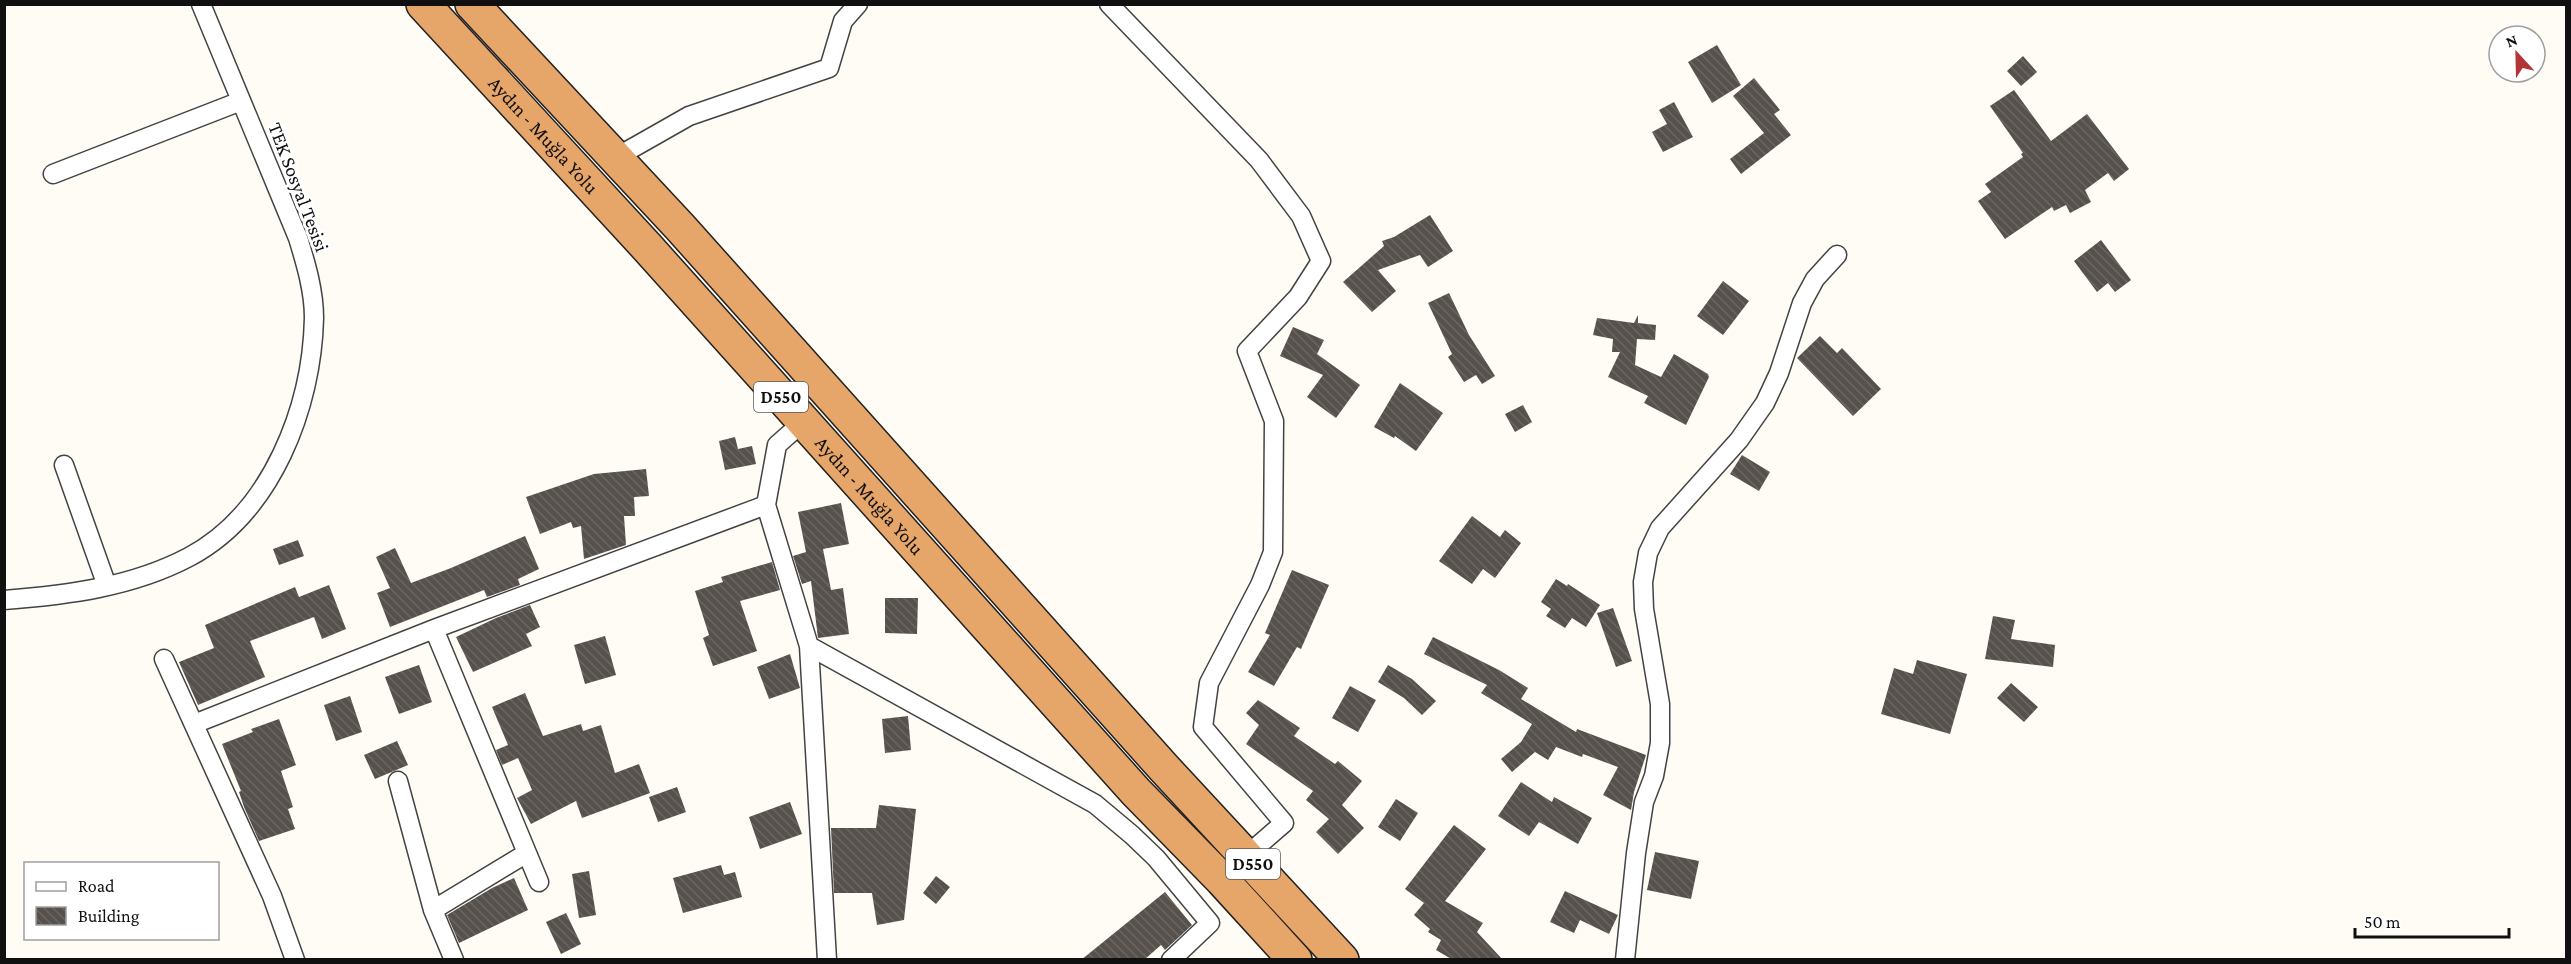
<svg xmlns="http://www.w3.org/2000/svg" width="2571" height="964" viewBox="0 0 2571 964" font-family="'Crimson Pro',serif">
<defs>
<pattern id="building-back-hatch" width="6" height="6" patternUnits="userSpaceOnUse" patternTransform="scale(1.5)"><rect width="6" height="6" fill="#57514d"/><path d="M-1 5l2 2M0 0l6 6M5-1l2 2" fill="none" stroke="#6a6562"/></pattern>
</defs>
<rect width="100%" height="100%" fill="#fefcf4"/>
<path fill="url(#building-back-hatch)" d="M1717,45L1741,85L1712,103L1688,62Z
M2023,56L2037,72L2021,86L2007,71Z
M1754,78L1780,110L1774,114L1791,135L1741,174L1730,159L1764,133L1733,96Z
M2014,90L2051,141L2087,114L2129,169L2114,181L2108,173L2085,190L2091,202L2070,213L2066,205L2054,211L2052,207L2005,239L1978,201L1991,192L1985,184L2023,157L2021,154L2023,153L1990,106Z
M1674,102L1693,137L1663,152L1652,132L1667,124L1659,110Z
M1430,215L1453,251L1428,267L1420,255L1378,270L1396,291L1372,312L1343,282L1384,246L1382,241L1394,237Z
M2101,240L2131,280L2115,292L2108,283L2097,292L2074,261Z
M1723,281L1749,301L1723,335L1697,316Z
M1449,293L1469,335L1495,376L1482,384L1476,375L1464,382L1448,357L1452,354L1428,303Z
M1638,315V323L1656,325L1655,340L1637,339L1635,365L1661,377L1674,354L1708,374L1709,377L1686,425L1644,403L1648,396L1608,377L1620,352H1612L1613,339L1593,335L1597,318L1634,323Z
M1293,327L1324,340L1317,354L1360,385L1336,418L1307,397L1323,375L1280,356Z
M1820,336L1837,353L1842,348L1881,389L1853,416L1797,358Z
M1400,383L1443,413L1416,451L1395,436L1394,438L1374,427Z
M1523,405L1532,422L1515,432L1505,414Z
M735,437L738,449L752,446L756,464L725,470L719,441Z
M1742,455L1770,472L1759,491L1730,474Z
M646,469L649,496L634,497L635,516H624L626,545L584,559L581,526L573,528L571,522L540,534L526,497L594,474Z
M841,503L849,544L823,549L831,590L843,588L849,634L818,638L811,581L802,584L793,556L806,552L798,512Z
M1472,516L1500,537L1505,530L1521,543L1495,578L1483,569L1472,584L1439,561Z
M525,536L539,569L518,579L520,585L487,597L484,590L390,627L377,593L390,588L376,557L395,548L411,583L451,568Z
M298,540L304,556L279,565L273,549Z
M772,562L780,590L740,601L757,651L713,666L703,638L709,635L695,591L723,582L721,577Z
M1292,570L1329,585L1301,649L1297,647L1274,686L1248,672L1270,635L1265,633Z
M1556,579L1567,586L1568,584L1600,605L1586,627L1572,618L1565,628L1546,616L1551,609L1541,602Z
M329,585L346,629L322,639L314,617L250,641L265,677L198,705L179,662L214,648L205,625L295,587L299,597Z
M885,598H918L917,634L885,633Z
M530,605L540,627L526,634L532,646L473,672L456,637L496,618Z
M1613,608L1632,661L1616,667L1597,613Z
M1993,616L2015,620L2011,639L2055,645L2053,667L1985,659Z
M605,636L616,675L585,684L574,645Z
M1433,637L1499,670L1528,688L1521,699L1576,732L1577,729L1646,755L1634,792L1631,810L1603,795L1618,767L1583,754L1582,757L1556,747L1548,760L1535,752L1512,772L1501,759L1521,742L1532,724L1481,693L1487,685L1424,654Z
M790,654L800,688L769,699L757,667Z
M1917,660L1967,674L1950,734L1881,714L1894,668L1913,674Z
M419,665L432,702L399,714L385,677Z
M1388,665L1412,679L1436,701L1422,715L1404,698L1378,682Z
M2011,683L2038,707L2024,722L1997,698Z
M1350,686L1376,700L1358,732L1332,718Z
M525,693L543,736L581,724L583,731L601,725L615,773L639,764L650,793L582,818L576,801L531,824L517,798L532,790L518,758L502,765L496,750L508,745L492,707Z
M350,696L362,732L336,741L324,705Z
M1258,700L1300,728L1294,736L1335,764L1338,761L1362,781L1342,805L1364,828L1338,854L1316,832L1329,819L1306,800L1313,791L1246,744L1259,725L1246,713Z
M908,716L911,750L885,753L882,719Z
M279,719L296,765L281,771L293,807L288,809L295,829L259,841L244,807L239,792L241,791L222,744L253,732L251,729Z
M397,741L408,765L375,779L364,755Z
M1521,782L1552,802L1554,797L1592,818L1578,844L1539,822L1529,836L1498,816Z
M677,787L686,812L658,822L649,797Z
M1396,799L1418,813L1400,841L1378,827Z
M790,802L802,834L760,849L749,817Z
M879,805L916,809L904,920L877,925L872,893H834L831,828H876Z
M1454,825L1486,849L1445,901L1483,923L1477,932L1503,960H1453L1436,950L1441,940L1428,932L1430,929L1414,915L1424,903L1405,889Z
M1655,852L1699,861L1691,899L1647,890Z
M721,865L724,875L735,872L742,897L683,913L673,878Z
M589,871L596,915L579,918L572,874Z
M936,876L950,887L936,904L923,893Z
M514,878L528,910L459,943L447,915L492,888Z
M1565,891L1618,915L1609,934L1580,920L1574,933L1550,922Z
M1165,892L1192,925L1165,950L1161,945L1144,960H1081Z
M566,913L581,944L561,954L546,922Z"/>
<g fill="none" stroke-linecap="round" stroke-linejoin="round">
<defs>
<path id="street" d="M1109,4L1259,160L1301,216L1321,261L1298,297L1247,351L1274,421L1273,552L1260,585L1209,683L1203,727L1284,823L1246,856
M615,158L689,116L829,68L843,21L858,4
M53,174L241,101
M64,465L107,586
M766,505L809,646L827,960
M4,600C68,595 132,587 189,557C272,513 312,407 314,318C314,291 306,264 298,238L201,4
M434,629L539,882
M809,646L1095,804L1132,835L1156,858L1210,923L1171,960
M164,659L272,896L295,960
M194,724L434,629L766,505L777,445L803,422
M398,781L433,910L454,960
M433,910L527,853
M1625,960L1636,853L1644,802L1654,776L1660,743V704L1644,609L1643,582L1648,553L1660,528L1739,440L1765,403L1779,373L1802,303L1815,279L1837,255"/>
<g id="highway">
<path id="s1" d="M423,4L647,247L1136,792L1222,880L1295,960"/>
<path d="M472,4L680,227L1164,768L1342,960"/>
</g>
</defs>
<use href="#street" stroke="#434343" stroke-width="21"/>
<use href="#highway" stroke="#212121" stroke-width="36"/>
<use href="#street" stroke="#fff" stroke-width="18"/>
<use href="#highway" stroke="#e6a569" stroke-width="33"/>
</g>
<g text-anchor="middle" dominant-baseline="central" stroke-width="6" stroke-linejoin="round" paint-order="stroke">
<g fill="#fff" stroke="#585858" stroke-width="1.5">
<rect x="754" y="382" width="54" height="30" rx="4.5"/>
<rect x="1226" y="849" width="54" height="30" rx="4.5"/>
</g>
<g font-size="18" font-weight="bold" fill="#101010">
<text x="781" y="397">D550</text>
<text x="1253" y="864">D550</text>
</g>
<g font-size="20" fill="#101010" stroke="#fff">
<text stroke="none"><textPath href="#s1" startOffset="178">Aydın - Muğla Yolu</textPath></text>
<text transform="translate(299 187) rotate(69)">TEK Sosyal Tesisi</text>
<text stroke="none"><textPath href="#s1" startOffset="664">Aydın - Muğla Yolu</textPath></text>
</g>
</g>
<rect width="2571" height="964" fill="none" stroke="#101010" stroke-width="12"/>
<rect x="24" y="862" width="195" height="78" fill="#ffffff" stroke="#9f9f9f" stroke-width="1.5"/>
<rect x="36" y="882" width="30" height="9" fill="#ffffff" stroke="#9f9f9f" stroke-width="1.5"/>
<text x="78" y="892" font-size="18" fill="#101010">Road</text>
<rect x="36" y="907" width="30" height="18" fill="url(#building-back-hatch)" stroke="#9f9f9f" stroke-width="1.5"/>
<text x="78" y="922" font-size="18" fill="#101010">Building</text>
<g transform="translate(2517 54) rotate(338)"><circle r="28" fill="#ffffff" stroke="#9f9f9f" stroke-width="1.5"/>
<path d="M0-4.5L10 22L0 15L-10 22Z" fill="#b33538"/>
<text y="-9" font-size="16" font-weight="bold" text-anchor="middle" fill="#101010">N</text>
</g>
<path d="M2355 928v9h154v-9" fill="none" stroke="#101010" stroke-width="3"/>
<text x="2364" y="928" font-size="18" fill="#101010" stroke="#ffffff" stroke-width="4.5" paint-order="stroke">50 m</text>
</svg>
